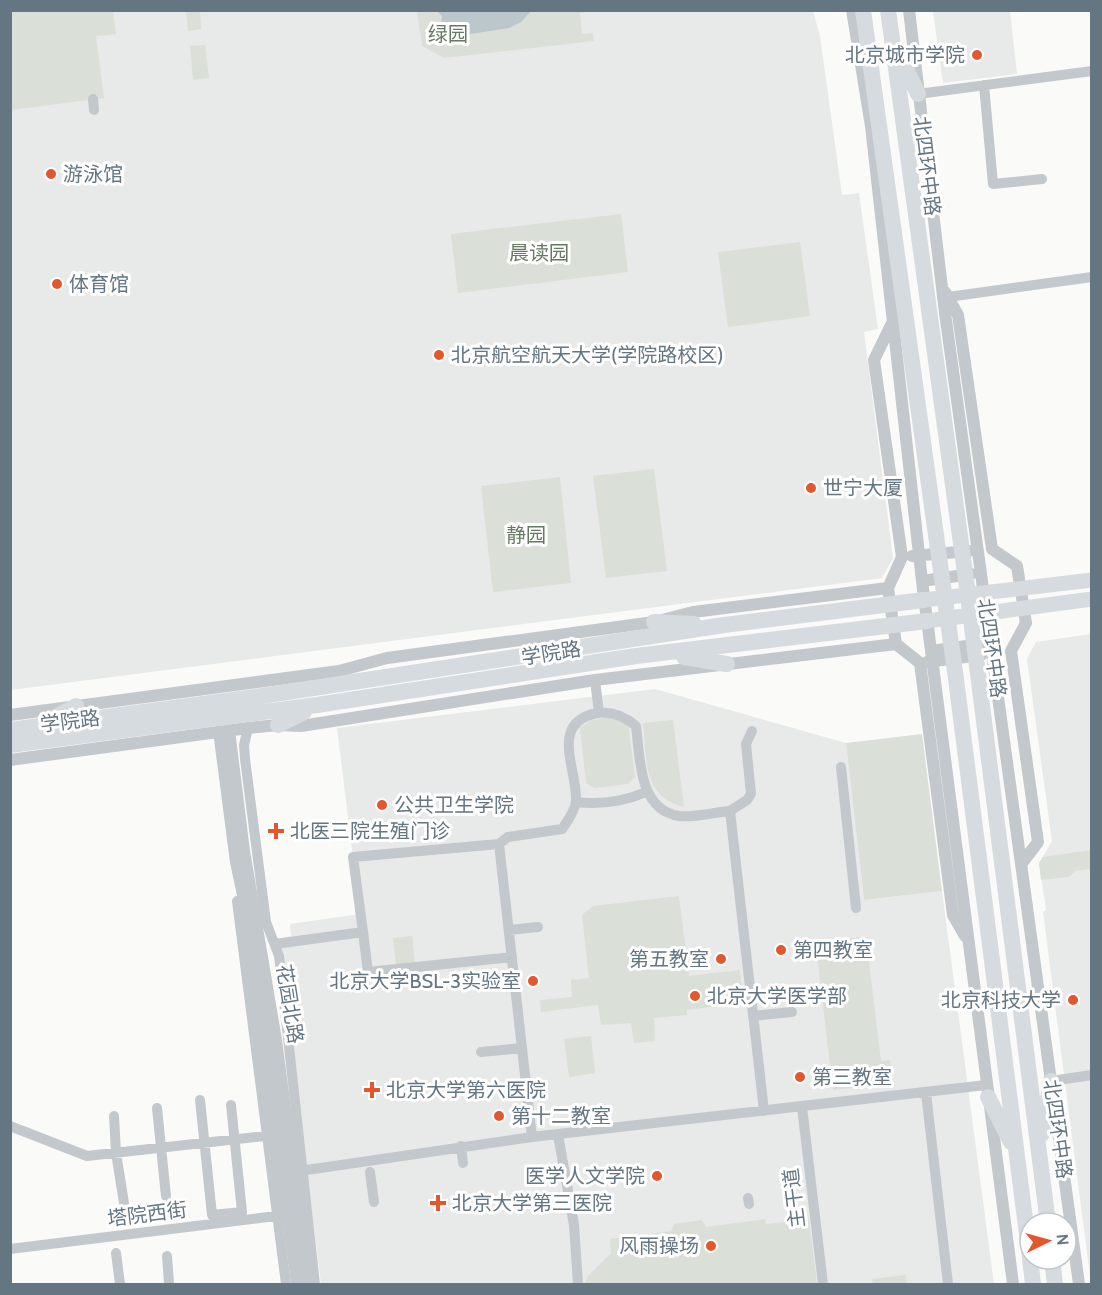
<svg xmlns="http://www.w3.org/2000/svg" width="1102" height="1295" viewBox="0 0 1102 1295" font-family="Cabin,'Noto Sans SC',sans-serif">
<rect width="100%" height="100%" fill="#fafaf8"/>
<path fill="#e8e9e9" d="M10,11H813L820,36L842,195L859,193L878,329L864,332L893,558L882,578L11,690Z
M933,11H1010L1017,74L943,83Z
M1091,634V1284L1043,912L1046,910L1039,863L1052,841L1027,659L1036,642Z
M655,689L846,743L864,900L942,891L994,1284H321L278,939L291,936L290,924L360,914L337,728Z"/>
<path fill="#dadfd7" d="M10,11H113L116,34L96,36L104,98L11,110Z
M186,11H200L201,29L188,31Z
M417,11H594L580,13L582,34L593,33L594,41L444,58L422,46Z
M205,45L209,78L193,80L190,46Z
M621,214L628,272L458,293L451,234Z
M800,242L810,316L728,327L718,252Z
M654,469L667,571L606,578L593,476Z
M560,477L571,583L493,592L481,486Z
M609,717L628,723L635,777L628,784L594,788L586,783L580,728L592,720Z
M673,720L684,807C642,797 647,758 643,723Z
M922,734L942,891L864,900L846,743Z
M1091,850V869L1075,871L1069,877L1041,880L1039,863L1043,857Z
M679,896L689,976L740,970L743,1003L687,1010V1015L654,1018L655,1041L634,1043L631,1023L601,1025L598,1005L541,1012L540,1000L572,997L571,980L589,978L582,915L593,906Z
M412,936L415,964L396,966L393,938Z
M866,937L881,1061L890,1060L892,1084L833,1090L816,947L818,942Z
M591,1036L595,1073L569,1077L564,1039Z
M765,1219L766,1224L809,1219L817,1284H585L588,1276L611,1253L610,1239L671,1231L674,1224L702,1220L706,1227Z
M906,1275L907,1284H873L872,1279Z"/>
<path fill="#bbc7cb" d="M437,11H531L521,22L509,28L451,37C443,30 440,26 442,16Z"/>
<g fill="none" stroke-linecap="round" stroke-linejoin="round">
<path stroke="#c3c8cc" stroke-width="10" d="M984,85L993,184L1042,179
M918,94L1092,71
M93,99L94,110
M948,297L1092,277
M595,680L599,713
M248,728L244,745L245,759L266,922L279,956L315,1284
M841,767L856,908
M576,802C601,805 623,802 646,792
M730,811L747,800L751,794L746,744L752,731
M237,901L286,1284
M509,930L538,927
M363,932L368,972L512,957
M275,944L363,932L353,857L499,844
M753,1016L792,1012
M481,1052L522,1048
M1051,1081L1092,1075
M926,1093L948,1284
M200,1100L212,1215L242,1212L231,1105
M802,1107L823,1284
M157,1108L166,1196
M114,1116L116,1153L124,1203
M10,1126L87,1156L273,1135
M558,1135L574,1225L578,1284
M532,1137L499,844L508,837L562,829C567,822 576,809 576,800C577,768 549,723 597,713C612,711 625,717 636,726C640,756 638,810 679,816C694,818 715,812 730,811L764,1111
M461,1146L463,1163
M293,1172L532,1137L986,1085
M370,1172L374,1202
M748,1198L749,1204
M10,1249L284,1215
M116,1253L120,1284
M167,1256L169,1284"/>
<path stroke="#c3c8cc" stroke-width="12" d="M852,10L871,126L922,581L1013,1284
M909,10L945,313L1079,1284
M945,292L958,315L992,549L1017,566L1026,623L1011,651L1038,842L1022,863
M892,323L874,360L902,557L888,588L896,644L920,663L953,915L965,936
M912,556L969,551
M922,581L971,574
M931,651L981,644
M927,662L981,655
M10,715L339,671L387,658L654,622L693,612L888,588
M229,730L244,851L276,1040L308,1284
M219,731L236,862L250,928L297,1284
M10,760L248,728L278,725L301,726L595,680L896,644"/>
<path stroke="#d6dbdf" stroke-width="15" d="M924,600L1092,580
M927,621L1092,599"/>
<path stroke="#d6dbdf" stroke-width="16" d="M863,10L956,679L1030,1258
M888,10L966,580L1048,1223
M898,51L918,94
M654,622L694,624
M684,657L727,664
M50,720L76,706
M278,725L304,712
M10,730L255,697L724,625L924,600
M10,745L317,705L636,656L927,621
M988,1097L1011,1142
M1042,1134L1051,1081
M1030,1259L1033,1284
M1052,1259L1055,1284"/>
</g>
<g fill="#e4572e" stroke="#fff" stroke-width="2">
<circle cx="977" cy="55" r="6"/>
<circle cx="51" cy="174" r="6"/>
<circle cx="57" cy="284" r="6"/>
<circle cx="439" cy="355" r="6"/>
<circle cx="811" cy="488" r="6"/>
<circle cx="382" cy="805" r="6"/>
<path d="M273 822h6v6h6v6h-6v6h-6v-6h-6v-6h6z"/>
<circle cx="781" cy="950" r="6"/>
<circle cx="721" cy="959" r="6"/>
<circle cx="533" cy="981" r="6"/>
<circle cx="695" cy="996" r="6"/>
<circle cx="1073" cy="1000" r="6"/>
<circle cx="800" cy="1077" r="6"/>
<path d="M369 1081h6v6h6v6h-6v6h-6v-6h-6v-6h6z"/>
<circle cx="499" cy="1116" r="6"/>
<circle cx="657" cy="1176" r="6"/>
<path d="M435 1194h6v6h6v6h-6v6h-6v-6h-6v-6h6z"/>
<circle cx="711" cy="1246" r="6"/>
</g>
<g text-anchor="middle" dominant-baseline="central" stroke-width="6" stroke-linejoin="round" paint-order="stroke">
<g font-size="20" fill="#687a64" stroke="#fff">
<text x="448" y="34">绿园</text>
<text x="539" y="253">晨读园</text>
<text x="526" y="535">静园</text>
</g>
<g font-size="20" fill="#657683" stroke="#fff" text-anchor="start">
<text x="965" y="55" text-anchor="end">北京城市学院</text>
<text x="63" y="174">游泳馆</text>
<text x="69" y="284">体育馆</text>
<text x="451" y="355">北京航空航天大学(学院路校区)</text>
<text x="823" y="488">世宁大厦</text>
<text x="394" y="805">公共卫生学院</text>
<text x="290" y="831">北医三院生殖门诊</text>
<text x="793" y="950">第四教室</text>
<text x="709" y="959" text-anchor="end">第五教室</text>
<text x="521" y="981" text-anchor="end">北京大学BSL-3实验室</text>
<text x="707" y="996">北京大学医学部</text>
<text x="1061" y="1000" text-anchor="end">北京科技大学</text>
<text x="812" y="1077">第三教室</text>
<text x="386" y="1090">北京大学第六医院</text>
<text x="511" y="1116">第十二教室</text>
<text x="645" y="1176" text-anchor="end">医学人文学院</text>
<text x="452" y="1203">北京大学第三医院</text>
<text x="699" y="1246" text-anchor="end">风雨操场</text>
</g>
<g font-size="20" fill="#657683" stroke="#fff">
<text transform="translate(927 166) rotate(83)">北四环中路</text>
<text transform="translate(992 648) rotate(82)">北四环中路</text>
<text transform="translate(551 653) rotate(-9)">学院路</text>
<text transform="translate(70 721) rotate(-7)">学院路</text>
<text transform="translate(290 1004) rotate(81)">花园北路</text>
<text transform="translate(1058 1129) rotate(82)">北四环中路</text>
<text transform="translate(794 1198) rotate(-97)">主干道</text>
<text transform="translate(147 1214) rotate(-7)">塔院西街</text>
</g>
</g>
<rect width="1102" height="1295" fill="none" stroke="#657683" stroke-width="24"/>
<g transform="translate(1048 1241) rotate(85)"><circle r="28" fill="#ffffff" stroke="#c1c8cd" stroke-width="1.5"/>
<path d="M0-4.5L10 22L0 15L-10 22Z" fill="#e4572e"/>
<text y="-9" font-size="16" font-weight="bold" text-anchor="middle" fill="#657683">N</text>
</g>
</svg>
